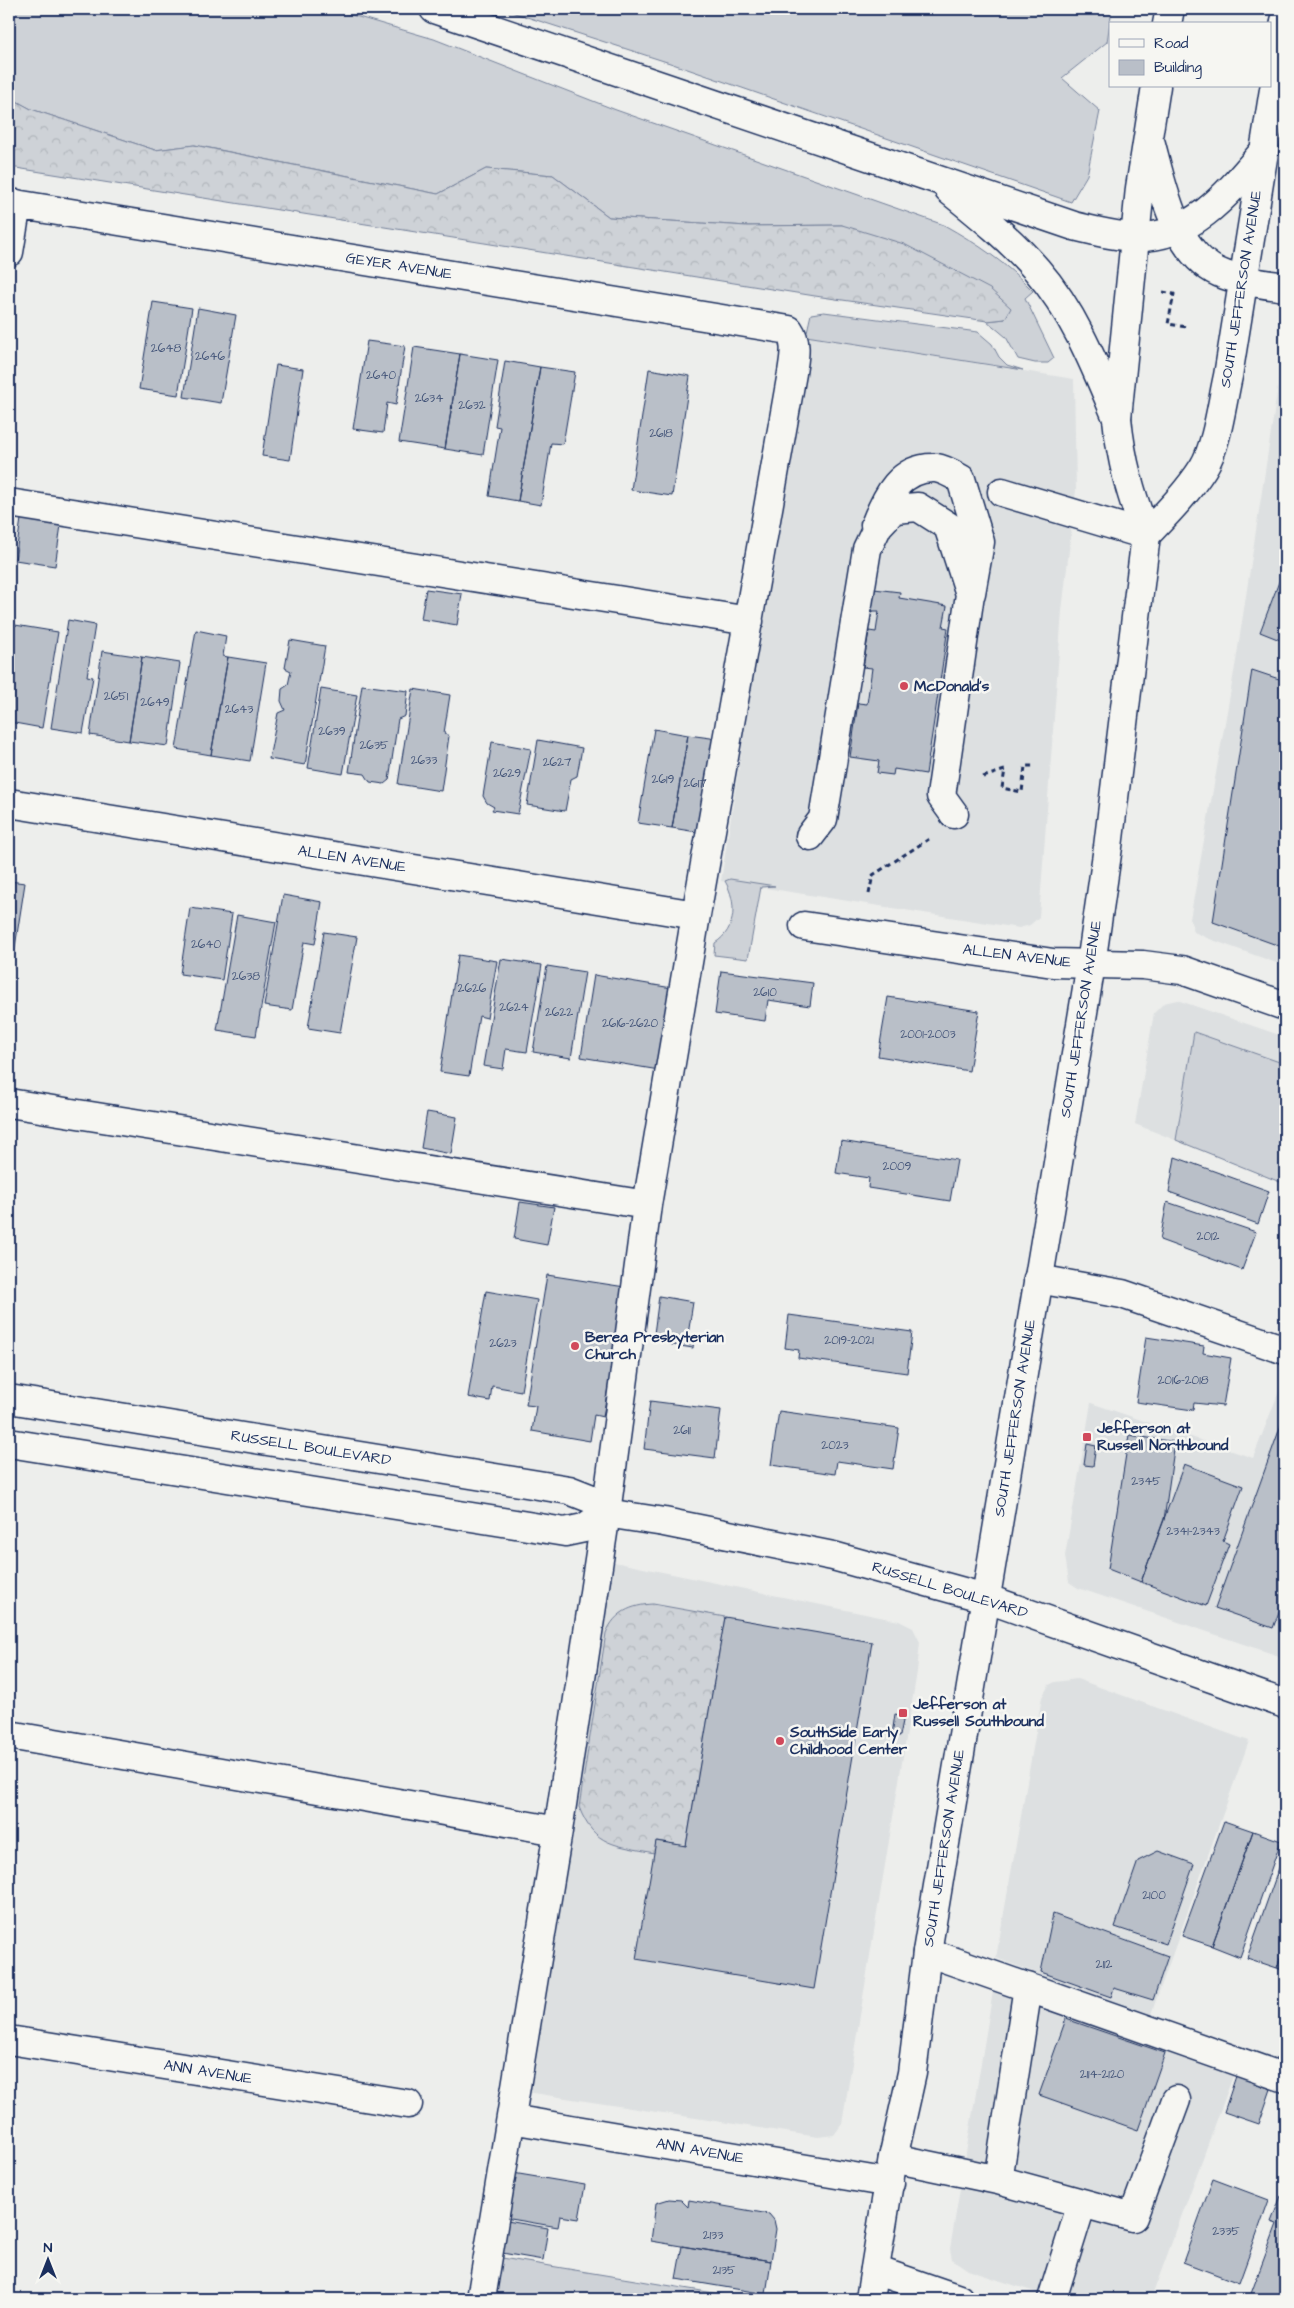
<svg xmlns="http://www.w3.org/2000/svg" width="1294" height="2308" viewBox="0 0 1294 2308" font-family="'Architects Daughter',sans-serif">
<defs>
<pattern id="forest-crowns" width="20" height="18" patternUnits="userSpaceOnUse" patternTransform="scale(1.25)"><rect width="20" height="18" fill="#ced2d7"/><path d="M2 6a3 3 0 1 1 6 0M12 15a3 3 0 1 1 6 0" fill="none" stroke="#b0b5bb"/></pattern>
</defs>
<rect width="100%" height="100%" fill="#edeeec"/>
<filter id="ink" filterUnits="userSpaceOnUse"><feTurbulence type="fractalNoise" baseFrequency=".02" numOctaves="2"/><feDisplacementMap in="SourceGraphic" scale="10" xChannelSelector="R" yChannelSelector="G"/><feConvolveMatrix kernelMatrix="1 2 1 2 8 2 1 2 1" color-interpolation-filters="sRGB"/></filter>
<g filter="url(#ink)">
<path fill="#dde0e1" d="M806,336L1074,379L1076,490L1062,611L1039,917L1030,925L1019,928L721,881Z
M1285,358V966L1207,938L1194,932L1190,919L1236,661L1281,367Z
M1177,1000L1285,1037V1184L1135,1124L1154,1013L1164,1003Z
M1285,1376V1658L1078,1588L1069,1582L1065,1556L1091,1403L1253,1458Z
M614,1562L899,1621L913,1628L920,1642L917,1672L842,2124L834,2135L818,2137L527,2092Z
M1077,1679L1249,1741L1150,2017L996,1958L1042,1697L1049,1685L1055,1682Z
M993,1991L1233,2076L1151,2299H1056L968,2270L952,2259L950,2249Z"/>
<path fill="#ced2d7" stroke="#74809a" d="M9,9H331L434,39L616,110L944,225C978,244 1006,263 1033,291L1025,298L1054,358L1048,363H1035L1018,359L1006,337L987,321L1005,319L842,225L747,226L609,217L553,175L486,169L438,194L195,145L155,150L31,109L9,97Z
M502,9H1112L1107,42L1062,78L1100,111L1087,175L1071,202L670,63Z
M824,312L978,332L992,344L999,357L1007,365L1023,370L806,336L811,314Z
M730,879L775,886L761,887L748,959L714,955L715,943C737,929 737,902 725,881Z
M1194,1032L1285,1064V1184L1176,1140Z
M502,2258L750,2299H495Z"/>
<path fill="url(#forest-crowns)" stroke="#74809a" d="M9,97L31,109L155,150L194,145L438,194L486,169L553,175L609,217L747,226L842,225L904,244L990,289L1011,308L1005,319L987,321L815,296L10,167Z
M653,1604L725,1617L686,1846L657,1841L654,1853C617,1845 594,1847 579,1807L606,1633C615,1612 631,1605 653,1604Z"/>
<path fill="#b9bfc8" stroke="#1b2f5e" d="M153,302L192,308L178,395L139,389Z
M198,308L236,315L221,403L184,397Z
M367,341L405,346L396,405L387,403L383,433L353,429Z
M414,347L460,354L445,449L399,442Z
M460,354L498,360L483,455L445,449Z
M505,361L540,367L518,501L489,496L500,427L495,426Z
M276,365L303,369L290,460L262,456Z
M540,367L575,372L563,444L551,443L541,505L518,501Z
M649,369L690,376L672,496L631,490Z
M1285,475V509L1281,507Z
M21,519L61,525L55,566L15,560Z
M1285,566V642L1260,632Z
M426,589L462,594L457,625L421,619Z
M874,589L900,592L899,598L947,606L943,627L948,628L926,774L894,769L893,775L877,773L879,761L850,757L858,703L867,704L872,668L863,667L869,631L876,632L879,611H871Z
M68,620L95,625L87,676L93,677L83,733L51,728Z
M9,624L58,632L42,728L9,722Z
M196,630L226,636L223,656L228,657L211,755L176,749Z
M290,640L325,646L305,765L269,759L278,713L285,710L281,701L282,689L288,685L291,671L285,668Z
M102,651L142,657L129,741L90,735Z
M142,657L180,663L168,746L129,741Z
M228,657L266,663L250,761L211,755Z
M1252,670L1285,681V948L1213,922Z
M362,685L408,691L405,716L398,719L389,780L384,784L370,782L365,774L349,772Z
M321,689L357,695L343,774L308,768Z
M413,689L450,695L444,733L449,736L441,791L398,784Z
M654,729L688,735L672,828L638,823Z
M688,735L718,739L703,833L672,828Z
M538,740L582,748L577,776L571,779L565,811L527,805Z
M492,742L531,749L518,814L492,810L494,807L487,803L483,796Z
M9,881L25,883L9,986Z
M283,895L322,902L315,944L304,942L292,1010L264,1006Z
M190,908L232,914L222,980L180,974Z
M237,915L276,922L256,1036L217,1030Z
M324,932L357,937L340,1033L308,1028Z
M458,955L497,961L487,1018L479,1016L469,1076L440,1072Z
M501,959L542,965L527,1052L506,1049L503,1069L483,1066Z
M547,966L585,972L571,1058L533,1052Z
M721,971L813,983L810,1006L768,1000L765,1021L715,1014Z
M594,975L678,989L665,1071L581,1057Z
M888,997L979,1011L969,1071L878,1056Z
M427,1112L457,1117L451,1154L421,1148Z
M841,1141L957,1160L950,1201L868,1188L869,1178L836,1173Z
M1175,1157L1269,1191L1258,1224L1169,1192Z
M520,1202L554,1207L547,1245L514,1239Z
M1167,1202L1256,1232L1242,1270L1160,1240Z
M547,1275L625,1287L603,1417L594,1415L590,1441L532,1431L536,1406L526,1405Z
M486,1291L537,1300L521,1391L492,1386L490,1401L468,1397Z
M659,1296L693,1302L688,1335L694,1336L693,1348L667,1344L668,1336L654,1334Z
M789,1315L912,1332L907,1373L798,1358L799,1350L785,1348Z
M1146,1337L1204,1346L1203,1353L1231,1358L1223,1406L1194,1403L1193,1410L1136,1402Z
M650,1401L721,1410L715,1458L644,1449Z
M779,1411L899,1428L893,1469L837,1461L835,1474L771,1465Z
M1285,1414V1596L1273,1628L1215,1608Z
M1129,1435L1175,1442L1164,1520L1141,1582L1108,1569Z
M1087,1444L1096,1446L1093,1466L1084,1465Z
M1184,1464L1243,1486L1223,1541L1229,1544L1206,1606L1141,1582Z
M725,1617L872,1642L814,1989L636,1959L656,1841L686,1846Z
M895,1714L904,1716L900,1736L892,1735Z
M1224,1821L1253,1831L1212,1946L1182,1936Z
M1253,1831L1281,1841L1240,1957L1212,1946Z
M1158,1851L1194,1864L1166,1944L1115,1927L1138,1861Z
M1285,1851V1944L1277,1968L1247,1958Z
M1053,1914L1168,1956L1153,2000L1114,1988L1111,1997L1041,1972Z
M1285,1944V1971L1277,1968Z
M1066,2019L1165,2053L1138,2130L1039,2095Z
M1236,2076L1271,2089L1259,2124L1224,2112Z
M513,2173L585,2185L579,2219L560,2216L558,2227L505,2218Z
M1213,2179L1269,2200L1239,2283L1183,2262Z
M1281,2196L1285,2198V2299L1273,2297L1272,2299H1249L1277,2224L1271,2222Z
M669,2199L681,2200L688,2207L689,2200L769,2214L774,2220L776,2229L771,2261L651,2241L656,2203Z
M507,2221L548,2228L543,2260L502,2253Z
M682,2246L771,2261L766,2294L676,2279Z"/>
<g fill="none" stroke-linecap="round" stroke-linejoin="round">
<defs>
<path id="minor" d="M9,203L789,330C798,343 794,358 792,373L696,915L647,1205L606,1513L558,1831L481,2299
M9,252L17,204
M1002,492L1146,535
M9,503L749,621
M875,525C886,497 900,466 936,468C944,469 954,475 961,479L980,542L971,593
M9,803L696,915
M810,836L823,819L867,549L878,526L894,509L918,507L948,526L970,594L941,796L954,814
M804,926L1053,963L1143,965L1182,970L1285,1006
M9,1103L647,1205
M1038,1279L1122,1294L1285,1350
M9,1735L558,1831
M927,1952L1285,2078
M9,2040L408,2104
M511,2119L890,2183
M893,2158L998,2180L1082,2203L1052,2299
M998,2180L1028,1987
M1082,2203L1133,2217L1176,2100
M875,2270L959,2299"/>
<path id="major" d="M1167,24L1170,9
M1151,144C1163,189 1176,258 1225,275C1244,282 1265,284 1285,287
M1146,535C1166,514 1187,493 1203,468C1217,446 1222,402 1228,376L1285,21
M9,1399L569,1490L592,1499L606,1513L664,1522L833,1556L985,1598L1285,1704
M9,1443L565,1532L584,1528L606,1513
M870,2299L893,2158L912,2073L927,1952L1091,964L1108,847L1146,535C1131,495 1121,461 1117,418L1140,188L1156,86"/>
<path id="highway" d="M434,9L1074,226C1094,231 1114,236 1135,237C1193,239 1230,191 1264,151
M949,190C980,215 1011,240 1037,270C1074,312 1096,368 1117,418"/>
</defs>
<use href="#minor" stroke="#1b2f5e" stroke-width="31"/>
<use href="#major" stroke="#1b2f5e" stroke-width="31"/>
<use href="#highway" stroke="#1b2f5e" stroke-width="31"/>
<path stroke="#1b2f5e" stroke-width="3" stroke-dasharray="5 4" stroke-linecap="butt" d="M1163,292L1174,294L1168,324L1186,327
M983,777L1005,770L1002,788L1022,792L1025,766H1035
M869,894L873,875L929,839"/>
<use href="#minor" stroke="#f6f6f2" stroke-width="28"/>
<use href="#major" stroke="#f6f6f2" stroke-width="28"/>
<use href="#highway" stroke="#f6f6f2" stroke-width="28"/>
</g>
</g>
<g fill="#d1495b" stroke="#f6f6f2" stroke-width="2">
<circle cx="904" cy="686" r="5"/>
<circle cx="575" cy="1346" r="5"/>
<rect x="1082" y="1432" width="10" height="10" rx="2.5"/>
<rect x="898" y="1708" width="10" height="10" rx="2.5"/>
<circle cx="780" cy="1741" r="5"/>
</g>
<g text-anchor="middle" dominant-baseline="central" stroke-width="5" stroke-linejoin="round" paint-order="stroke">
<g font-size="12" fill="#425378">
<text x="166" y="348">2648</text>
<text x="210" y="356">2646</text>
<text x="381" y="375">2640</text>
<text x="429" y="398">2634</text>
<text x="472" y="405">2632</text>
<text x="661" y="433">2618</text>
<text x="116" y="696">2651</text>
<text x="155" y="702">2649</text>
<text x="239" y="709">2643</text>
<text x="332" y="731">2639</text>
<text x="374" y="745">2635</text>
<text x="424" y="760">2633</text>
<text x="557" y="762">2627</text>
<text x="507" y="773">2629</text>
<text x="663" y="779">2619</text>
<text x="695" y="783">2617</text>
<text x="206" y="944">2640</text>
<text x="246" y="976">2638</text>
<text x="472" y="988">2626</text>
<text x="765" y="992">2610</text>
<text x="514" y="1007">2624</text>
<text x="559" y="1012">2622</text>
<text x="630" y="1023">2616-2620</text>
<text x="928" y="1034">2001-2003</text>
<text x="897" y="1166">2009</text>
<text x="1208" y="1236">2012</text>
<text x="849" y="1340">2019-2021</text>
<text x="503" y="1343">2623</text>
<text x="1183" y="1380">2016-2018</text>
<text x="682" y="1430">2611</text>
<text x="835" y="1445">2023</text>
<text x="1146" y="1481">2345</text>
<text x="1193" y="1531">2341-2343</text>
<text x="1154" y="1895">2100</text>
<text x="1104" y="1964">2112</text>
<text x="1102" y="2074">2114-2120</text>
<text x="1226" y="2231">2335</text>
<text x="713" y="2235">2133</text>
<text x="724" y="2270">2135</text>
</g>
<g font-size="15" fill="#1b2f5e" stroke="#f6f6f2">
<text transform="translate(399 266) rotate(9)">GEYER AVENUE</text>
<text transform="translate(1241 289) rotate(-81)">SOUTH JEFFERSON AVENUE</text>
<text transform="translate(352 859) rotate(9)">ALLEN AVENUE</text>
<text transform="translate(1017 956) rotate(7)">ALLEN AVENUE</text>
<text transform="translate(1081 1019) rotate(-81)">SOUTH JEFFERSON AVENUE</text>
<text transform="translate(1015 1418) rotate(-81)">SOUTH JEFFERSON AVENUE</text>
<text transform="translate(311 1448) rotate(9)">RUSSELL BOULEVARD</text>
<text transform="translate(950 1590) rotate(17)">RUSSELL BOULEVARD</text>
<text transform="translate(944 1848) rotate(-81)">SOUTH JEFFERSON AVENUE</text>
<text transform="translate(208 2072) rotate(9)">ANN AVENUE</text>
<text transform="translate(700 2151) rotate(10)">ANN AVENUE</text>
</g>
<g font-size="15" font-weight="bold" fill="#1b2f5e" stroke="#f6f6f2" text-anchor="start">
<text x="914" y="686">McDonald's</text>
<text x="585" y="1337">Berea Presbyterian<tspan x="585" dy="17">Church</tspan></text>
<text x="1097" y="1428">Jefferson at<tspan x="1097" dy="17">Russell Northbound</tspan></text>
<text x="913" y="1704">Jefferson at<tspan x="913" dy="17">Russell Southbound</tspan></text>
<text x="790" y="1732">SouthSide Early<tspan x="790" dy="17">Childhood Center</tspan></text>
</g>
</g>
<rect width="1294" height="2308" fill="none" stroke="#f6f6f2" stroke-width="30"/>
<rect x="15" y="15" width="1264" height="2278" fill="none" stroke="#1b2f5e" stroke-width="2" filter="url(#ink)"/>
<rect x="1109" y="22" width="162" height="65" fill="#f6f6f2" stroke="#9ea6b7"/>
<rect x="1119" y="39" width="25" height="8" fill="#f6f6f2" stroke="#9ea6b7"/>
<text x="1154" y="48" font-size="15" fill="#1b2f5e">Road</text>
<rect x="1119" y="60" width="25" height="15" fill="#b9bfc8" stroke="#9ea6b7"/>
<text x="1154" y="72" font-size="15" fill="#1b2f5e">Building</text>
<g transform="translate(48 2260)" stroke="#f6f6f2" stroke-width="4" paint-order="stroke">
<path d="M0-4L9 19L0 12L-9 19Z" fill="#1b2f5e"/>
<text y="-8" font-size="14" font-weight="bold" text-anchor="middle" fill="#1b2f5e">N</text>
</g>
</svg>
